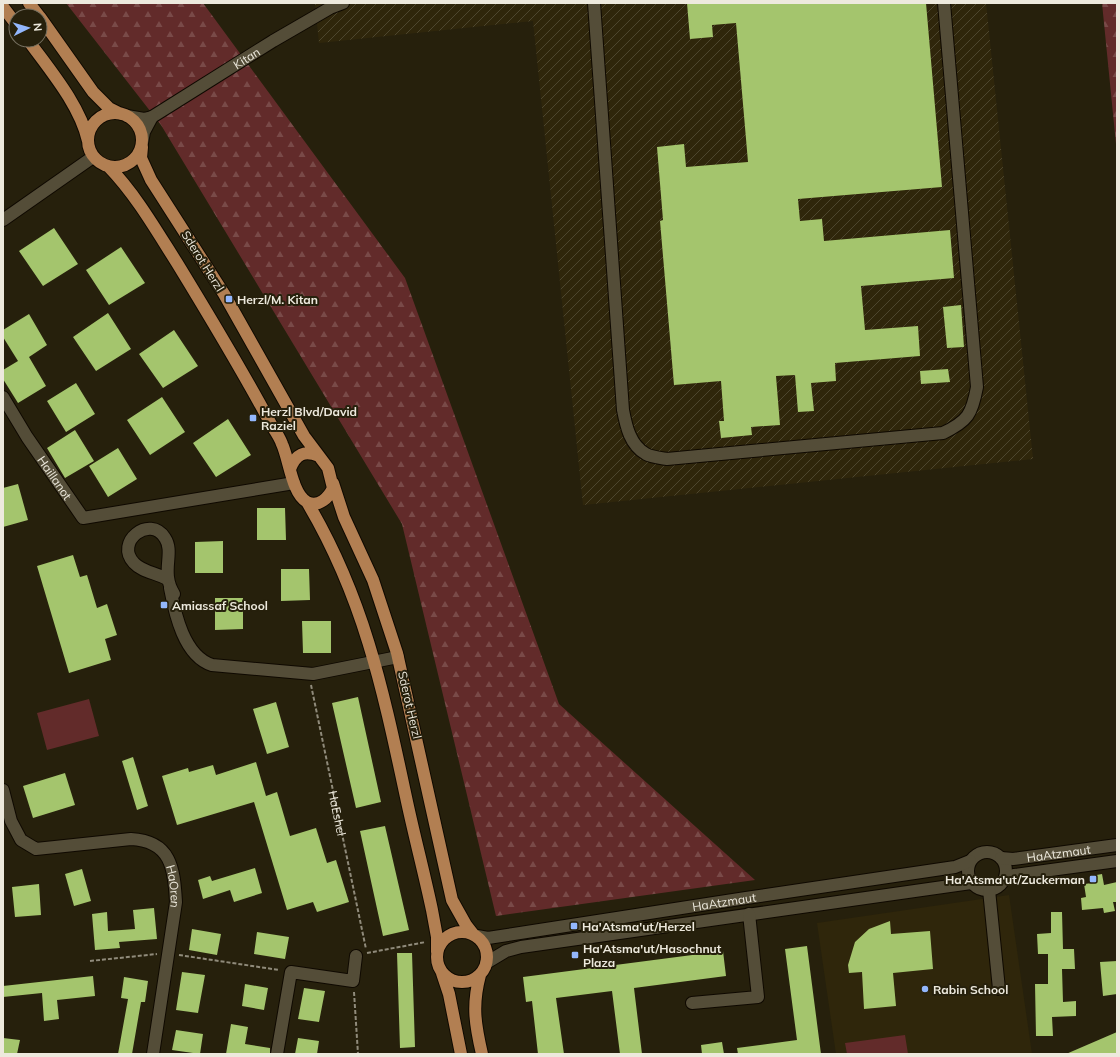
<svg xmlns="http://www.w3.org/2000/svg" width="1120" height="1057" viewBox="0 0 1120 1057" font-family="Mulish,sans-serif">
<defs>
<pattern id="industrial-furrows" width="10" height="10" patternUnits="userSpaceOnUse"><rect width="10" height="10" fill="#2f260b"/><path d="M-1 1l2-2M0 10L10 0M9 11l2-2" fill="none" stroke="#4d462e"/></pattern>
<pattern id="forest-firs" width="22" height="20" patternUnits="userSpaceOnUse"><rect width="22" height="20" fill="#622b2a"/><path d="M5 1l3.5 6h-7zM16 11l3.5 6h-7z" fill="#794a48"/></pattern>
</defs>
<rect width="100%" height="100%" fill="#26200c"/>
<path fill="#2f260b" d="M1009,895L1032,1054H836L817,923Z"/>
<path fill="url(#industrial-furrows)" d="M315,3H986L1033,459L583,505L533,21L319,43Z"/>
<path fill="url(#forest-firs)" d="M66,3H203L405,278L559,704L755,880L496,916L402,524L161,125Z
M1102,3H1117V161L1116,144Z"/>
<path fill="#622b2a" d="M89,699L99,736L47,750L37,713Z
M905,1035L908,1054H847L845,1043Z"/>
<path fill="#a4c56d" d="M687,3H926L942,187L798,199L800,221L822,219L824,241L950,230L954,278L861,286L865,330L918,326L920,356L835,363L836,381L811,383L814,411L798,412L795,375L776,376L780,425L751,427L752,435L721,438L719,421H724L721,381L674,385L660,221L663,220L657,147L684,144L686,167L748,162L736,23L712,25L713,37L690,39Z
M54,228L78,264L43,286L19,251Z
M121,247L145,283L109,305L86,270Z
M961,305L964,347L947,348L943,307Z
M108,313L131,349L96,371L73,337Z
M29,314L47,345L29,357L46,386L18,403L3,379V370L18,361L3,337V330Z
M174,330L198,366L163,388L139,354Z
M948,369L950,382L921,384L920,371Z
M76,383L95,414L66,432L47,401Z
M162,397L185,432L150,455L127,420Z
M228,419L251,455L216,477L193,443Z
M75,430L94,461L65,478L47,448Z
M118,448L137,479L108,497L89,466Z
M18,484L28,520L3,527V488Z
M257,508H285L286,540H257Z
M223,541V573H195V542Z
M73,555L80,577L87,575L97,608L107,604L117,635L105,639L111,660L69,673L37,566Z
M281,569H309L310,600L281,601Z
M215,598H243V629L215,630Z
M302,621H331V653H303Z
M358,697L381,802L356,808L332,703Z
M276,702L289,747L267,754L253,709Z
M133,757L148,806L137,810L122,761Z
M256,762L266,796L277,792L290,836L316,828L327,863L336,860L349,902L317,912L313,902L287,910L254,802L177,825L162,776L188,768L189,772L213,765L216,775Z
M65,773L75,805L33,818L23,786Z
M385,826L409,930L383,936L360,831Z
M255,868L262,893L234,902L230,890L203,899L198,880L210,876L212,881Z
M82,869L91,901L74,906L65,874Z
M1102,874L1104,885L1117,882V902H1113L1115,911L1104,913L1103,908L1082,910L1081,898L1086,897L1084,884L1093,883L1091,876Z
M39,884L41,915L15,917L12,887Z
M154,908L157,939L119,942L120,948L95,950L92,914L107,912L108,931L135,929L133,910Z
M1051,912H1062L1063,949H1074L1075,969H1062L1063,1002L1076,1001V1016L1052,1017L1053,1036H1036L1035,984H1048V954H1038L1037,934L1051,933Z
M890,921L891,934L930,931L933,969L893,973L896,1006L864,1009L862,972L849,973L848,965L855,942L869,929Z
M192,929L221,934L217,955L189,950Z
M257,932L289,937L285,959L254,954Z
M807,946L821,1054H738L737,1048L797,1040L785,949Z
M723,951L726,976L634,988L642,1054H620L612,991L556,998L564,1054H538L532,1001L526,1002L523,977Z
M397,953H412L415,1047L400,1048Z
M1117,961V994L1103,996L1100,962Z
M182,972L205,975L198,1013L176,1010Z
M93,976L95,996L57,1000L59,1019L44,1021L42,993L3,997V986Z
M124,977L148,981L145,1002H141L132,1054H118L128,999L121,998Z
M245,984L268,988L264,1010L242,1006Z
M304,988L325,991L319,1022L298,1019Z
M231,1024L248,1027L245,1044L270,1048V1054H226Z
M176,1030L203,1034L200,1054L172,1050Z
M1117,1032V1054H1066Z
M3,1038L20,1040L17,1054H3Z
M298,1038L319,1041L317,1054H295Z
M722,1042L724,1054H702L701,1045Z"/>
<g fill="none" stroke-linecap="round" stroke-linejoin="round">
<defs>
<g id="minor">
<path d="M594,3L623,410C626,426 630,445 646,454C651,457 661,458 667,459L943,433C968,421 972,414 977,387L944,3"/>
<path id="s2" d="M127,116L144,119L152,117L273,41L330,8L343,3"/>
<path d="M142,143L144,132L152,117"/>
<path d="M3,220L93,157"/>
<path id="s3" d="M3,397L27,437L83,518L294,483"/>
<path d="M167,579C157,573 142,572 134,563C114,542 150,514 165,538C175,553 160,572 174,594"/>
<path d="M170,588C175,614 184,656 212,665L313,674L398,657"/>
<path id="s4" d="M3,790L11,821L21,840L36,849L131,839C171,841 174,868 176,902L153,1054"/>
<circle cx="987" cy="871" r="19"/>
<path id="s5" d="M1001,858L1013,859L1117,845"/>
<path d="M1004,880L1014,875L1117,861"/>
<path d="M989,890L999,989"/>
<path id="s6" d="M477,936L488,938L746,898L955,867L970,861"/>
<path d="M486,963L506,951L521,947L971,883"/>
<path d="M692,1003L758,997L749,914"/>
<path d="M277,1054L291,972L353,981L356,956"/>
</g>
<path id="major" d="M29,3L39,16
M3,7L16,24
M40,17L93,92L109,108L121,114
M28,40C49,69 80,105 88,141
M88 140a27 27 0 1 1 54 0a27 27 0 1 1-54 0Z
M109,167C136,195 156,230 177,263C210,317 242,370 272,426C276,432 280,438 282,444C289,459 292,494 307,502C319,508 329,497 333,488L328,468L304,436L224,294L151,180L141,158L142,147
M290,469C296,454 304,450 319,456
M333,483L344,517L373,580L397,653L452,900L466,925L473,934
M307,502C364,598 383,690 406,797C414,835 424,872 432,910L437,937V952
M437 957a25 25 0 1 1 50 0a25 25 0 1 1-50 0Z
M442,973L449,994L461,1054
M480,975C472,1005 475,1024 482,1054"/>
</defs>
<use href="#minor" stroke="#0f0900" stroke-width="14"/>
<use href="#major" stroke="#0f0900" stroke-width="14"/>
<g stroke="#908b7b" stroke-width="2" stroke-dasharray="4 2" stroke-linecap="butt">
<path id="s1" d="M311,685L366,949"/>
<path d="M367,953L426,942"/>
<path d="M179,955L279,970"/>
<path d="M90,961L157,954"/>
<path d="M354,992L358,1054"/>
<path d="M432,1054H439"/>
</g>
<use href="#minor" stroke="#544d38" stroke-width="12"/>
<use href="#major" stroke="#b27f52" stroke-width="12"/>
</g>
<g fill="#93b7fd" stroke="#26200c" stroke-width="1.5">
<rect x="225" y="295" width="8" height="8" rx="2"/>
<rect x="249" y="414" width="8" height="8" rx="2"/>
<rect x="160" y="601" width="8" height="8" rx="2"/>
<rect x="1089" y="875" width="8" height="8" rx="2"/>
<rect x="570" y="922" width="8" height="8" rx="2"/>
<rect x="571" y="951" width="8" height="8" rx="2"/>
<circle cx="925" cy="989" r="4"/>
</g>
<g text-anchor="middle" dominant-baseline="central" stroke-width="4" stroke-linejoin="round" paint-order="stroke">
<g font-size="12" fill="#ede9dd" stroke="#26200c">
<text stroke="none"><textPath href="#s2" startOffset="137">Kitan</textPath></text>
<text transform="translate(203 261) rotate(58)">Sderot Herzl</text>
<text stroke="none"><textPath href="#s3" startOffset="96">Haillanot</textPath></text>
<text transform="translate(410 705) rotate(77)">Sderot Herzl</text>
<text stroke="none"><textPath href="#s1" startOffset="131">HaEshel</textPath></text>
<text stroke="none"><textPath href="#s5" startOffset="58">HaAtzmaut</textPath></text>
<text stroke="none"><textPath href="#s4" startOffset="239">HaOren</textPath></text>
<text stroke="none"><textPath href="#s6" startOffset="250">HaAtzmaut</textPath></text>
</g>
<g font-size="12" font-weight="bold" fill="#ede9dd" stroke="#26200c" text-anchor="start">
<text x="237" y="299">Herzl/M. Kitan</text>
<text x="261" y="411">Herzl Blvd/David<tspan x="261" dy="14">Raziel</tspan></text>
<text x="172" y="605">Amiassaf School</text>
<text x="1085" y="879" text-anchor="end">Ha'Atsma'ut/Zuckerman</text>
<text x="582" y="926">Ha'Atsma'ut/Herzel</text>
<text x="583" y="948">Ha'Atsma'ut/Hasochnut<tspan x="583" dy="14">Plaza</tspan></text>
<text x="933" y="989">Rabin School</text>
</g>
</g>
<rect width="1120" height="1057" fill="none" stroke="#ede9dd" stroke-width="8"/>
<g transform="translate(28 28) rotate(85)"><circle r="19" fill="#26200c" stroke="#767060"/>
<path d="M0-3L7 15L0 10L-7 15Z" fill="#93b7fd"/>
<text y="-6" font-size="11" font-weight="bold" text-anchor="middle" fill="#ede9dd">N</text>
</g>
</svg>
